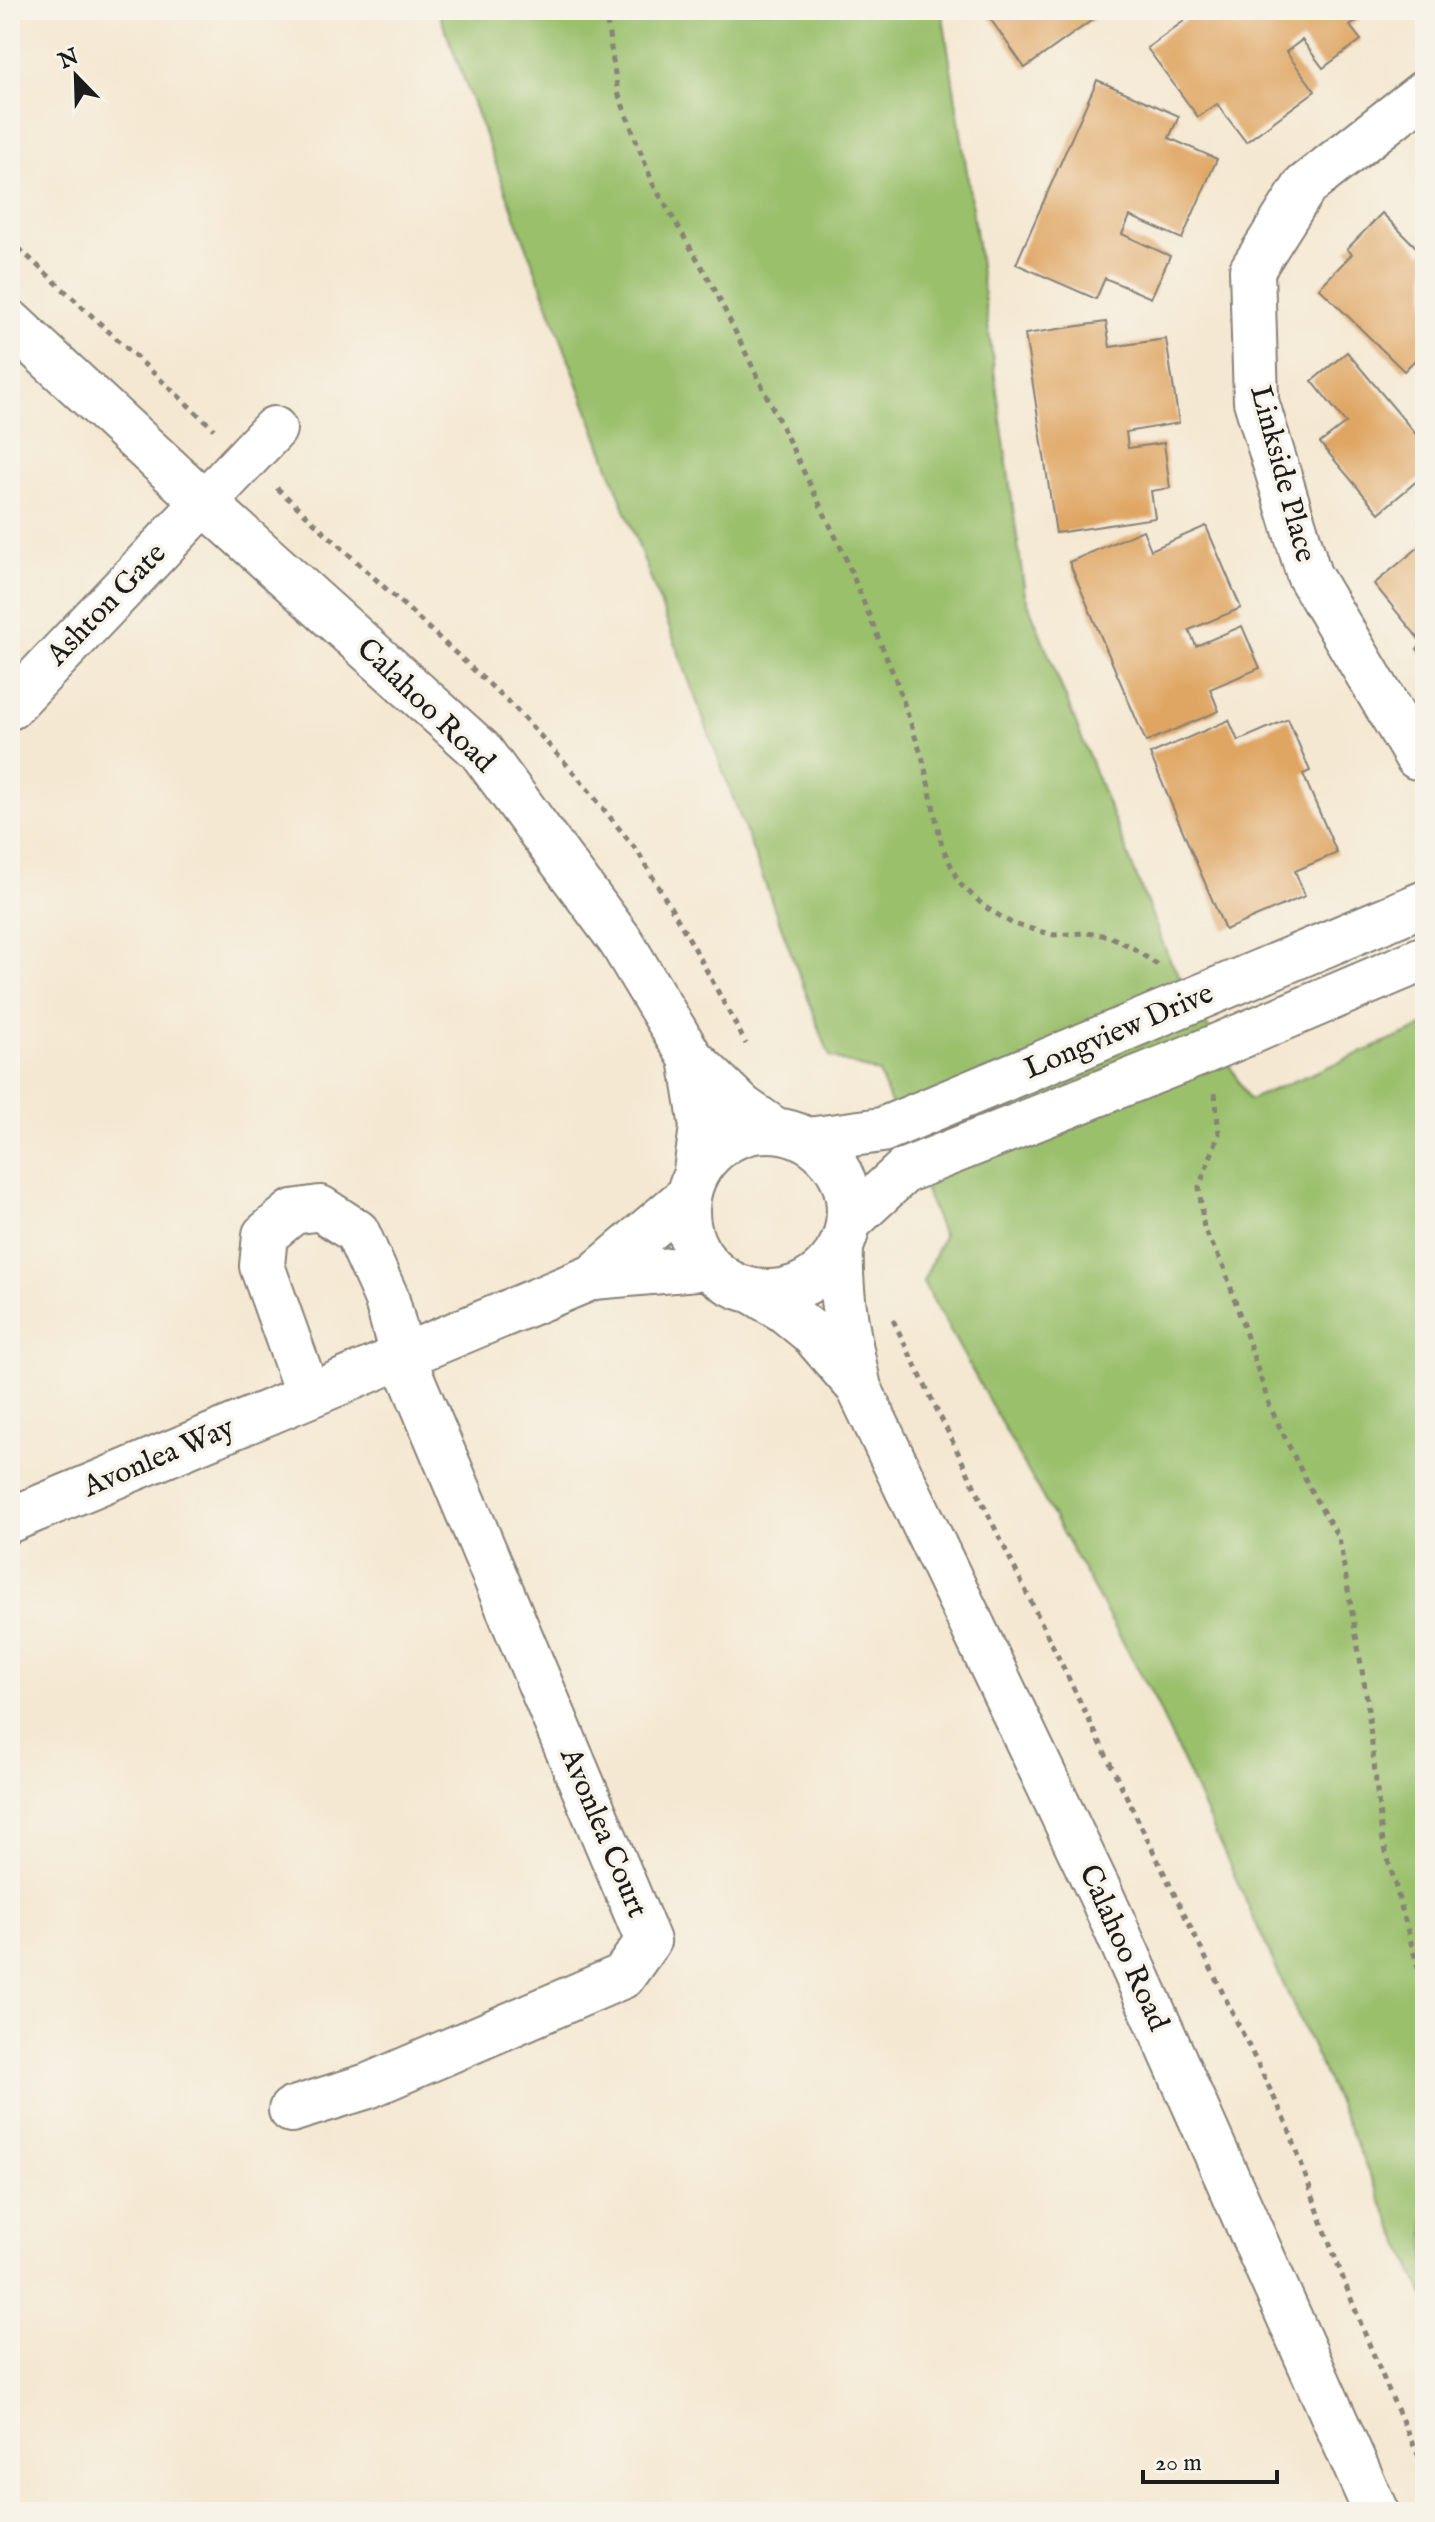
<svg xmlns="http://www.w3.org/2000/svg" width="1435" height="2522" viewBox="0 0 1435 2522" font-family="'IM FELL English',serif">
<rect width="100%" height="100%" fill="#f7f3e8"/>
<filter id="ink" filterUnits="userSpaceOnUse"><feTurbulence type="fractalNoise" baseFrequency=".0125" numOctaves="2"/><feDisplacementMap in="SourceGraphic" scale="16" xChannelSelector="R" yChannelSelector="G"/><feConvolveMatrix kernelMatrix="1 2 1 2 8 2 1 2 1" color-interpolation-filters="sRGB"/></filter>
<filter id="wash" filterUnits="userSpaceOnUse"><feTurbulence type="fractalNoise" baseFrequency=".006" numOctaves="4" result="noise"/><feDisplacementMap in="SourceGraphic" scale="32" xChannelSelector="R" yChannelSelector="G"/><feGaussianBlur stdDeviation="1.8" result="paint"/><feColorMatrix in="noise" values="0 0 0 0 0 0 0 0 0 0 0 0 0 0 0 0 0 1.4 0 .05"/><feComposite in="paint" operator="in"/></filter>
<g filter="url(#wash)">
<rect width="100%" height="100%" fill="#f4e8d2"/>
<path fill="#9ac06c" stroke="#5b6e44" stroke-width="2" d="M438,10H942L967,172L1025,595L1168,956L1249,1100L1425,1026V2297L1154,1698L923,1282L943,1236L879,1073L830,1057Z"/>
<g id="blocks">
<path fill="#dfa562" d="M984,10H1106L1025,68Z
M1199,10H1372L1350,26L1361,40L1323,68L1302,40L1286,52L1315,91L1246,142L1217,104L1198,117L1147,48Z
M1097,80L1179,116L1169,138L1217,159L1182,239L1130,216L1122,234L1170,256L1151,298L1105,278L1096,299L1016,264Z
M1382,213L1422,253L1425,250V350L1404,371L1319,288L1352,254L1347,249Z
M1106,322L1110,347L1166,339L1179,423L1126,432L1128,448L1164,443L1170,488L1151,491L1155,518L1056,533L1025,334Z
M1347,352L1425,445V474L1379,513L1320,443L1346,423L1312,381Z
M1206,526L1241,608L1189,630L1196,646L1242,626L1260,668L1210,689L1219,711L1146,742L1069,562L1143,530L1151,550Z
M1425,542V659L1417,649L1423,644L1374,584Z
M1288,719L1310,771L1303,774L1337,853L1295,871L1305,896L1225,930L1150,754L1229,720L1238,741Z"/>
</g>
</g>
<g filter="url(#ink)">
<use href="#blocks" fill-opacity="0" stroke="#888277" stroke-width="2"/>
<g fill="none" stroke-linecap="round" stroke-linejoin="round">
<defs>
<path id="minor" d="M10,322L205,503L480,750L620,940L691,1058L743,1108L775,1130
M10,707L274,429
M1417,757L1309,575L1256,401L1252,270L1305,186L1425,92
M691,1058L702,1127L696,1171
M687 1211a81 81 0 1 1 162 0a81 81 0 1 1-162 0Z
M808,1140L882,1130L1425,903
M848,1223L904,1171L1201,1053L1425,958
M841,1248C839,1297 849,1341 859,1388L1101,1895L1376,2512
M593,1277L688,1196
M754,1292L784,1310L811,1332L855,1383
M10,1520L593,1277L708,1267
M291,2110L368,2086L623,1976L648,1941L402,1355L386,1297L357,1232L320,1208L293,1212L265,1235L262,1266L308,1395"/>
</defs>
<use href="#minor" stroke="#888277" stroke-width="48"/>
<path stroke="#888277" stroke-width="5" stroke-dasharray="6 6" stroke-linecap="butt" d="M605,10L618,93L653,184L713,286L843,552L897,683L923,760L942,846L959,883L985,907L1013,924L1054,935L1085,933L1109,936L1133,948L1160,967
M10,240L214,429
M277,488L516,709L577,776L638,852L694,947L746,1044
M1215,1093L1219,1134L1199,1187L1204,1229L1224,1267L1270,1407L1313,1495L1339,1538L1367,1699L1382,1837L1425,1993
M893,1320L1288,2126C1328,2242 1371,2358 1425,2469"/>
<use href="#minor" stroke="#fff" stroke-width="44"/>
</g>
</g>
<g text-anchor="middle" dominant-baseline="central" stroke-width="7" stroke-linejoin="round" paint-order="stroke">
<g font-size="30" fill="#1c1c1c" stroke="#f7f3e8">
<text transform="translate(1282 474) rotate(75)">Linkside Place</text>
<text transform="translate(107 605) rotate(-46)">Ashton Gate</text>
<text transform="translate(425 706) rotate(44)">Calahoo Road</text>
<text transform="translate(1119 1032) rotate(-23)">Longview Drive</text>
<text transform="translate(159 1458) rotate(-23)">Avonlea Way</text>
<text transform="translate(603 1833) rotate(67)">Avonlea Court</text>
<text transform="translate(1123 1948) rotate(66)">Calahoo Road</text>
</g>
</g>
<rect width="1435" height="2522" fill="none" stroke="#f7f3e8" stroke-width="40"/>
<g transform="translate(76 76) rotate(337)" stroke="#f7f3e8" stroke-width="6" paint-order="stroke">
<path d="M0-6L14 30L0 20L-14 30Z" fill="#1c1c1c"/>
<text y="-12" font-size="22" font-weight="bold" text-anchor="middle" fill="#1c1c1c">N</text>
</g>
<path d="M1143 2470v12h134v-12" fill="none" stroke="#1c1c1c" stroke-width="4"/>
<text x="1155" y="2470" font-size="24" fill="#1c1c1c" stroke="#f7f3e8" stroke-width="6" paint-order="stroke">20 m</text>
</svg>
